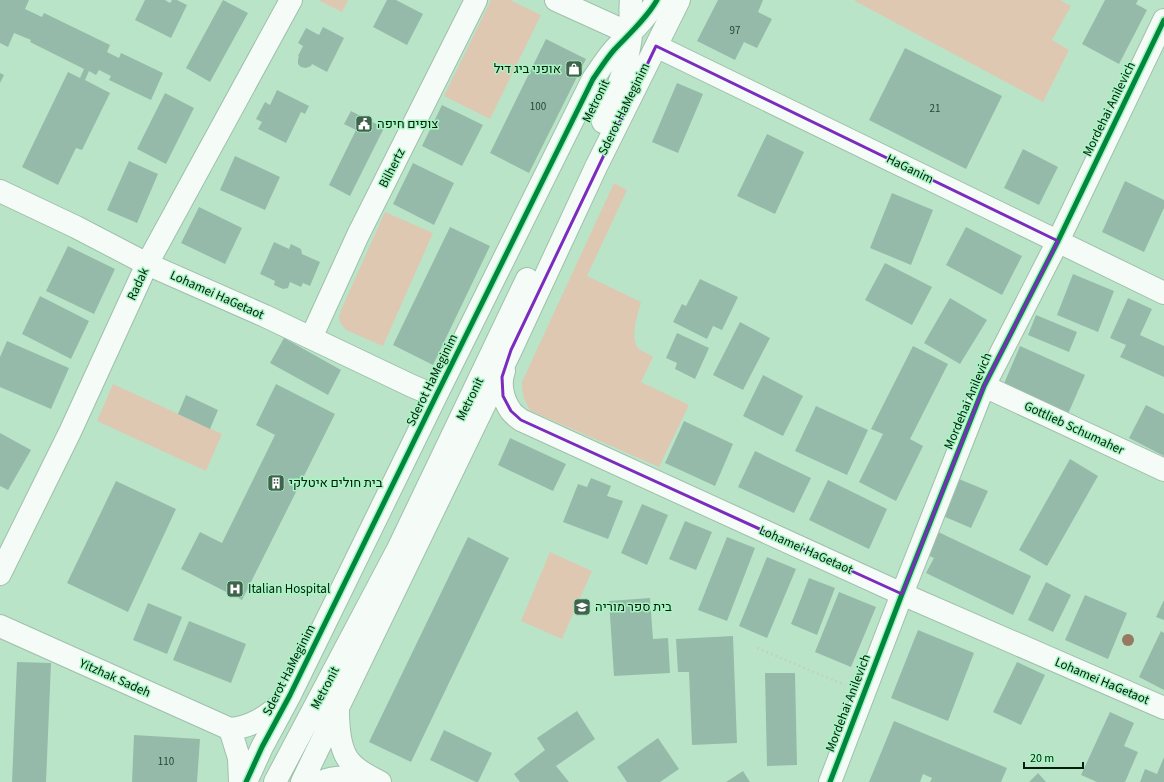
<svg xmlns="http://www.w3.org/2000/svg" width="1164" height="782" viewBox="0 0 1164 782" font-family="'Source Sans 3',Heebo,sans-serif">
<rect width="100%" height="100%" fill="#bae4c8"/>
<path fill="#dec8b1" d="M318,0H348L342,12Z
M491,0H510L541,15L490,119L444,96Z
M855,0H1060L1071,6L1052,40L1069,50L1043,102L855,1Z
M614,183L627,190L587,276L641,302C638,313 629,340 639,349C643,352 649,354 653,357L641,382L689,405L659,467L531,411C524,401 522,395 522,382Z
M385,212L433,233L383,346L346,330L341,324L339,317L341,310Z
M113,384L222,434L206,471L97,421Z
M550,552L592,571L562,639L521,621Z"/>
<path fill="#96baa9" d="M0,0H29L25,9L42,17L44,13L110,45L107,52L119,58L121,53L163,73L151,100L109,80L111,76L99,70L96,75L89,71L85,80L110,93L82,150L76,148L58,185L22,167L68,72L80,78L84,69L30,42L31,40L14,33L8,47L0,43Z
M145,0H165L170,3L172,0H177L187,5L171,38L135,20Z
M223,0L248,13L210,82L186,68Z
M387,0H396L423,14L407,45L373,27Z
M718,0H763L758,12L772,19L757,48L744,42L735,60L697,41Z
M1105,0H1138L1136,4L1147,10L1119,64L1082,44Z
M323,27L344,38L327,72L312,64L311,66L306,68L301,67L298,64V59L299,57L298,56L303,46L298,43L306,28L319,35Z
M546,39L586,59L529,173L490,153Z
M905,48L1002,96L966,169L869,120Z
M0,73L4,75L0,83Z
M677,83L703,94L678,153L652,142Z
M277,90L309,106L305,114L301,112L286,143L258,129L262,122L256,119L265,102L270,105Z
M165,93L194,108L166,164L137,149Z
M442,105L483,125L462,166L422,146Z
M351,111L384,128L350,196L329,185L356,130L344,124Z
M767,134L804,152L775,214L737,196Z
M1023,149L1058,167L1039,205L1004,188Z
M235,156L280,177L265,210L220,190Z
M129,161L158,174L137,223L107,210Z
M413,163L454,183L434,225L393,204Z
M1125,181L1164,200V208L1144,252L1102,232Z
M892,193L933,210L911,265L870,248Z
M199,207L242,228L225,264L181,243Z
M450,227L490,246L433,365L393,345Z
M966,227L1022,256L1002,295L946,265Z
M274,242L289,249L291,244L301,249L302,254L320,262L310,286L303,283L301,287L290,282L288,288L283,289L274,285L275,281L260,274Z
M68,246L115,269L94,314L46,291Z
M885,263L932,287L912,325L865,300Z
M1073,274L1114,291L1098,332L1057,315Z
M700,279L738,297L722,330L713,326L707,339L673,322L682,304L686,306Z
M40,296L89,321L71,359L22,334Z
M950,298L987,320L960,364L924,343Z
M1128,298L1152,309L1140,335L1164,346V377L1120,357L1126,345L1110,338Z
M1036,315L1077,332L1069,352L1028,335Z
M740,322L770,338L743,390L713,375Z
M677,333L709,348L695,379L675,369L677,363L666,358Z
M284,338L341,370L328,395L270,363Z
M7,341L69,368L51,409L0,387V357Z
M913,346L948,364L910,439L923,446L896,501L859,482L883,434L871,429Z
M1020,346L1085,375L1068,414L1003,386Z
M763,375L803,396L783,436L743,416Z
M276,384L335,414L242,600L181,569L200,532L222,543L275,435L256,425Z
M186,395L218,410L210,429L178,414Z
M1146,405L1164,414V456L1129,438Z
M816,406L868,430L847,475L795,451Z
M684,421L733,444L715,486L665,463Z
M0,433L31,450L8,490L0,486Z
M510,438L566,464L553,491L498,465Z
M755,451L811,478L794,513L738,487Z
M1070,459L1098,476L1047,566L1019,550Z
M591,478L611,486L607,496L623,501L608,539L563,522L578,484L587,487Z
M959,479L988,491L971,528L943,516Z
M828,480L887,509L869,549L809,520Z
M116,481L176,509L128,612L67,583Z
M642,504L668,515L647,565L621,553Z
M685,521L712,532L696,570L669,559Z
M934,530L1031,576L1013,615L926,573L934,558L923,553Z
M468,537L509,558L411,762L369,742Z
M727,537L755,548L727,621L698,610Z
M767,557L796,569L767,638L739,626Z
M809,578L835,588L817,635L791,624Z
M1046,582L1071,595L1053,632L1028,620Z
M839,592L876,607L851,667L815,652Z
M1085,595L1127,613L1108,659L1065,640Z
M650,598L653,639L668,638L670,673L614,676L609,601Z
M1164,600V620L1156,617Z
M148,603L182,617L167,654L133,640Z
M189,621L246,644L231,683L173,660Z
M918,630L974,653L948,721L891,698Z
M1161,631L1164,633V690L1139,677Z
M733,636L737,743L692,745L689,672H678L676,639Z
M17,662L51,663L46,782H12Z
M1017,662L1045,675L1021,725L993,712Z
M765,673H795L797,765L767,766Z
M577,711L595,739L556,766L569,782H520L514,774L545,750L537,738Z
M1110,712L1134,723L1124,746L1138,752L1125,782H1097L1081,775Z
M894,721L1007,768L1001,782H930L932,778L923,774L920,782H869Z
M444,730L492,753L478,782H476L430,760Z
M134,735L200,739L197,782H132Z
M658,738L679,769L660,782H627L617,767Z
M1164,757V782H1140L1145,769L1157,774Z
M743,771L750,782H726Z
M1038,773L1046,782H1029Z"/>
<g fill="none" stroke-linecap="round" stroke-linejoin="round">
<defs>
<path id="minor" d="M556,0L631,34
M656,46L1164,293
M603,122C614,97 626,70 630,43C633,29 629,14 631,0
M0,191L76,227L147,264L265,316L412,386L436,396
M311,338L358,235L476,0
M504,371C499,384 503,400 511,411C513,414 517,417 521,420L902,594L1164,708
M984,386L1164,470
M0,574L70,432L147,264L291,0
M0,626L230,729C251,727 266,717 281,704
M338,709C338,725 339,751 351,763C359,772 370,777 380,782
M230,729L239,758L240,782
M246,782L262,747L290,695L436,396L593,79C600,69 606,59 614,50C629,34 646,19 657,0
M275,782L398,549L527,279
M302,782L511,350L596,167L679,0
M321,782C337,775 355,777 372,781
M830,782L902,594L984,386L1058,241L1164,20"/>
</defs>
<use href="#minor" stroke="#9ec0aa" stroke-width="24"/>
<path stroke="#c2d0c7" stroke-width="2.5" stroke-dasharray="2 3" stroke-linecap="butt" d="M757,648L845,685"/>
<use href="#minor" stroke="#f5fbf7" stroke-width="22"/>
<defs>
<path id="cycleway" d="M246,782L262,747L290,695L436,396L593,79C600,69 606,59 614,50C629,34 646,19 657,0
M830,782L902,594L984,386L1058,241L1164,20"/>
</defs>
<use href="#cycleway" stroke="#a8f5c3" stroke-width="8"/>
<use href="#cycleway" stroke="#00873e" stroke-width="5"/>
</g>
<circle fill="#967960" cx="1128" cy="640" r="6"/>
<path fill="none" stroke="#7b2cbf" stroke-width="3" stroke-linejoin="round" d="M656,46L1058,241L984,386L902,594L521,420L511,411L503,396L502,377L511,350Z"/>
<defs>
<symbol id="shop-square" viewBox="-11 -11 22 22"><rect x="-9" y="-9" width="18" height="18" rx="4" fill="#41634e" stroke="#a8f5c3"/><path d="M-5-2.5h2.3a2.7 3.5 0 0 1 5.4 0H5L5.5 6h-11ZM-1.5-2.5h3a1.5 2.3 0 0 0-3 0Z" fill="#fff"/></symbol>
<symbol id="civic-square" viewBox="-11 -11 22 22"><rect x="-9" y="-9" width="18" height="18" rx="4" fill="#41634e" stroke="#a8f5c3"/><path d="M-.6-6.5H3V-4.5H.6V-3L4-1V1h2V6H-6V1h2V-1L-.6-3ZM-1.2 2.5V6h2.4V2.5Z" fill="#fff"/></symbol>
<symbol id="building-square" viewBox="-11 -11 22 22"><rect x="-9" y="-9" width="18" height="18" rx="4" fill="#41634e" stroke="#a8f5c3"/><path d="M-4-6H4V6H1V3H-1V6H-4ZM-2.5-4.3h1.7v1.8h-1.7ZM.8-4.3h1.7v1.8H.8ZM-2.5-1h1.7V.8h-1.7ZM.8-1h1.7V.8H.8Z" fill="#fff"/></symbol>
<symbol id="hospital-square" viewBox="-11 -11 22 22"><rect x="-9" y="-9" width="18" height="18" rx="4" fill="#41634e" stroke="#a8f5c3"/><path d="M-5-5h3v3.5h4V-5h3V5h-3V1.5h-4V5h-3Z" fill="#fff"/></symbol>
<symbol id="school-square" viewBox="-11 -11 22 22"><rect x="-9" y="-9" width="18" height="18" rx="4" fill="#41634e" stroke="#a8f5c3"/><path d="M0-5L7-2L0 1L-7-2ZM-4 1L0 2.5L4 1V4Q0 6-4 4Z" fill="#fff"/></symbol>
</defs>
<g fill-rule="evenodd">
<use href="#shop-square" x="564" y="59" width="20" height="20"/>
<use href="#civic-square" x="354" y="114" width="20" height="20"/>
<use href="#building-square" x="266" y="473" width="20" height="20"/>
<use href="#hospital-square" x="225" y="579" width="20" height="20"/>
<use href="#school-square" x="572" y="597" width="20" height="20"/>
</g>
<g text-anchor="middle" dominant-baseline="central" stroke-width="3" stroke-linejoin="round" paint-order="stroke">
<g font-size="11" fill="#264533">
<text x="735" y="30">97</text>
<text x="538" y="106">100</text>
<text x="935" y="108">21</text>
<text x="166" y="761">110</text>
</g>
<g font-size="13" fill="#001e0c" stroke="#a8f5c3" text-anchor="start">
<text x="561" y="69" text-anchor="end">אופני ביג דיל</text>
<text x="377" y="124">צופים חיפה</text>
<text x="289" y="483">בית חולים איטלקי</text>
<text x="248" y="589">Italian Hospital</text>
<text x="595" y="607">בית ספר מוריה</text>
</g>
<g font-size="13" fill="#001e0c" stroke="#a8f5c3">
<text transform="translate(596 101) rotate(-64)">Metronit</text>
<text transform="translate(624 109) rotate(-64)">Sderot HaMeginim</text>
<text transform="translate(1109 109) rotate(-64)">Mordehai Anilevich</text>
<text transform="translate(392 168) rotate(-63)">Bilhertz</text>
<text transform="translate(910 169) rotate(26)">HaGanim</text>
<text transform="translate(138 284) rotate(-65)">Radak</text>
<text transform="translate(217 295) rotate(24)">Lohamei HaGetaot</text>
<text transform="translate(432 380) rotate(-64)">Sderot HaMeginim</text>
<text transform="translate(470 399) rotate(-64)">Metronit</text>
<text transform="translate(968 401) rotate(-67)">Mordehai Anilevich</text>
<text transform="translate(1074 428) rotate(25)">Gottlieb Schumaher</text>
<text transform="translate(806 550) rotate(24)">Lohamei HaGetaot</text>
<text transform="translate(289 670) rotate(-63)">Sderot HaMeginim</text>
<text transform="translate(115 678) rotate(24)">Yitzhak Sadeh</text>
<text transform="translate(1102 681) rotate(23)">Lohamei HaGetaot</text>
<text transform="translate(325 688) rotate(-62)">Metronit</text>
<text transform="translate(848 703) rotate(-69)">Mordehai Anilevich</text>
</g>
</g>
<path d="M1024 762v6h59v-6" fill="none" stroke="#001e0c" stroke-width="2"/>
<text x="1030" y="762" font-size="12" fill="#001e0c" stroke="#a8f5c3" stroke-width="3" paint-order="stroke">20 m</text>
</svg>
